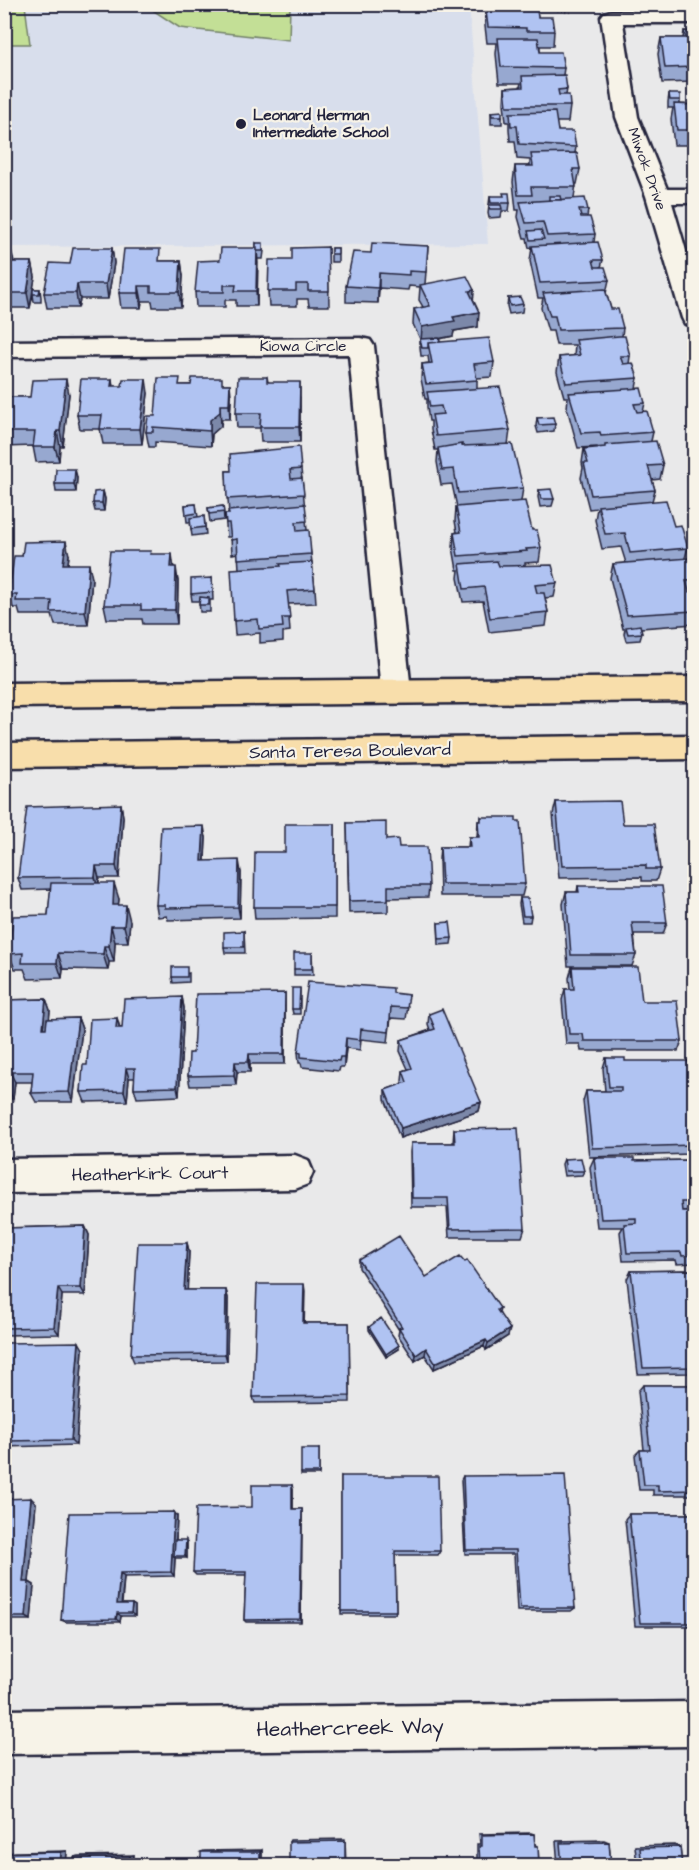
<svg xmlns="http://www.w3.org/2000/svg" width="699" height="1870" viewBox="0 0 699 1870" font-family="'Architects Daughter',sans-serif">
<rect width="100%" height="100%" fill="#e9e9ea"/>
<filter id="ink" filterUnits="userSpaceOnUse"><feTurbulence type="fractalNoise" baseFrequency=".0167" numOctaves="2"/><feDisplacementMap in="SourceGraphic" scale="12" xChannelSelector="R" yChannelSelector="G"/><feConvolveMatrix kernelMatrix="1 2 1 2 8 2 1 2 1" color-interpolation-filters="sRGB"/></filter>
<g filter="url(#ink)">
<path fill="#d8deec" d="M4,5H469L488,244L5,247Z"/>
<path fill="#c3df96" stroke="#728068" stroke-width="1.5" d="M4,5H25L30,44H5Z
M145,5H290L289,40L180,28Z"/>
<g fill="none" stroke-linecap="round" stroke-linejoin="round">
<defs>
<path id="minor" d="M611,11H694V23H623L638,117L667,189H694V203H672L694,278V326L685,324L682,318L646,196L616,117L601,17L604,13Z
M361,338L370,340L374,346L411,691L407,699L396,703L385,699L381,691L349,354L4,357V341Z
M295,1155L308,1160L313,1172L308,1184L295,1189L4,1193V1159Z
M694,1702V1746L4,1754V1710Z"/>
<path id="major" d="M694,677V701L4,707V683Z
M694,735V759L4,767V743Z"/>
</defs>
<use href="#minor" stroke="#22223b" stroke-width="5"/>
<use href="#major" stroke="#22223b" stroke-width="5"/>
<path stroke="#22223b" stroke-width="3" stroke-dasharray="1 3" stroke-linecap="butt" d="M526,4L570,12"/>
<use href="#minor" fill="#f7f3e8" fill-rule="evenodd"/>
<use href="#major" fill="#f8deab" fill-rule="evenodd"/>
</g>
<path fill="#97a8d0" stroke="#22223b" stroke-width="1.5" d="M493,4H536L538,17L554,31L553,46H540V52L564,68L563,75L567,89L566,95L570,106L568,122H556L558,131L576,147L575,153L580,169L577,184H576L574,198L588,210L587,217L595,234L594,242L603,260L601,267L609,280L606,293L611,309L623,328L622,336L630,356L629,364L638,378L636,388L645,403L643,412L653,432L651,441L663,465L660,479L652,480L655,490L652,501L674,526L688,548L685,558L694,575V586L693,591H694V624L641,628L642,633L640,640L626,641L624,634L625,629H623L610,578L613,564L626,563L621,547L602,549L595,520L597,508L589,509L581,478L583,468L582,463L584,449L598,448L597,447L578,448L567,408L568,397H564L557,372L559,357L574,356L575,345H556L553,331H548L541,308L543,298H538L530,261L532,247L529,248L527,238H524L518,217L519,210H516L513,182L515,166H530V160L517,159L515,141H510L509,129V122H506L504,103L505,88L520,87L521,83H499L496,54L497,43H487L485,26L486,11H493Z
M684,31L694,32V82L662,83L658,54L661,38H683Z
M669,94L680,100V104L694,105V145H674L671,119L673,108H668V102Z
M491,112L502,116V124H491Z
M490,196L510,203L509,211H502L501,217L489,218L488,213Z
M256,243L264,251L263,259H257V306H236V300H225V307H196L195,292L220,260L256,248Z
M428,246L425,284L474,290L473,300L478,327L454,331L453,336L439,339L440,342L494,362L492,377L477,378V389L510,430L508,445L523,488L521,501L532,530L541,548L539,562L525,563V566L557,583L554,597L545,598L548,612L546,626L489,632L483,601L463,602L458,578L459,570H457L453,547L454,533L457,532L455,521L456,507H457L452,484L441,485L437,462L438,450H435L431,430V421H429L427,407V399H425L421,379L422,364L429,363L428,356H421L420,347V339L413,324L414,309L423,307L419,300L420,287L409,286L408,290L379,288L378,303L346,302V286L371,253Z
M328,247L329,306H309L308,299H297V306H269L268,291L292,260Z
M112,248L114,263L108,299H80L78,308H47L44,293L70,264Z
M331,248H338V262H331Z
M4,250L14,262H32L35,277L33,289H40L41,297V302H34L33,294L30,308H4Z
M161,261H181L183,276L181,307H153L152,301H142L141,308H121L119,293Z
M508,298L523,304L522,312L509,314L507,306Z
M267,377L268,382L300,397V442H261L260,428H237L236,413Z
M112,379L113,386L148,393L142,444H103L100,429H80L77,415Z
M230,384L231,399L230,419H222L221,426L212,434L211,446L155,442V447H149L146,432L155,416L181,385Z
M69,394L63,446H60L59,461L36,462L33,446L4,447V397H30Z
M537,418L555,424L554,431L538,433L536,426Z
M301,469L307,530L311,554L315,589L316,603L288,604L290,631L283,632V641L260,643V633L235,635L234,621L239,569L238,553L232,554L231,537H227L225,514H229L226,471Z
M77,477L76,492H56L55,484Z
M539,490L554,499L552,506L540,507L538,497Z
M103,491L105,499L104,511H95L93,503Z
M196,504L198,517L204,516L206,534L192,536L190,522H187L185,505Z
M223,506L224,520L210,522L208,508Z
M151,554L174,567L178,581L177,624H143L142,619H107L104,605Z
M69,555L68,564L92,578L88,625H55L52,615H20L18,608H13L9,595Z
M212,578L213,600H210V612H200L199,601H192L191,594Z
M556,802L623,824L660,869L656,881H642V877L559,878L553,814Z
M121,804L123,817L119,878H99V883L119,899L118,905L130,921L128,942H115L114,962H109L108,970L63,969L62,978L28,979L24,969H15L9,954L48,915L51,889L22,890L18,878Z
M481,817L525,884L522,896H440L439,859L440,847H468L469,837H477L478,821H481Z
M347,823L386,840L399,847L429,886L428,897L388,898V912L349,913Z
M335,824V918L255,919L254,907L285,852Z
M206,838L205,861L241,872L240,918L168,920L167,916L158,917L156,905Z
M578,886L667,923L663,934H634L636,955L632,966H568L563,904L566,892H577Z
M520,898L531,916L530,922H522L519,904Z
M438,923L452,938L451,944L439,945Z
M244,931L245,953H225L224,947Z
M312,953L313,975H294V969Z
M572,967L642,1001L682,1041L678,1051H581L580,1044H566L562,1000L565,989H570L569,978Z
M189,973V982L173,983L172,977Z
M300,988V1014H293L292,1009Z
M285,993V1064H250V1072H237L236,1085L190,1086L188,1076L193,1053Z
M393,993L408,1006L406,1019L391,1018L388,1042L361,1039L360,1050L346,1048L344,1067H340L339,1071L302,1067L301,1063H299L298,1052Z
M182,997L184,1008L179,1096L137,1098L134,1088L135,1078H129L127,1101L85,1102L81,1092L87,1065L117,1018L120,1028H122Z
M46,999L50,1010L49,1019L78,1018L82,1029L73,1102H36L31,1093L32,1082H15L13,1099H4V1000Z
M429,1014L481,1102L479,1111L400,1138L385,1099V1090L403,1084L402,1081L403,1071L408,1069L400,1051L401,1040L430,1030L428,1024Z
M606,1058L625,1061L693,1096L690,1103L694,1136V1147L691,1154L589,1157L583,1101L586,1091H605L603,1068Z
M454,1129L525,1228L522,1237H449L447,1207H411L410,1152L411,1143H453Z
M594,1158L634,1161L694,1160V1210L682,1211H694V1263L677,1264L676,1260L623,1261L620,1232L623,1227H597L590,1167Z
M564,1159L584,1171L582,1175L564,1176L562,1164Z
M85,1226L89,1235L85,1295H62L59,1334L4,1335V1228Z
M187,1243L189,1251L187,1290H226L228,1298L227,1361L134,1362L131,1355Z
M359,1260L426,1277L500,1308L499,1312L508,1336L486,1350L484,1346L434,1369L425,1355L415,1361L398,1335L399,1330L359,1268Z
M694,1270V1327H690L694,1358V1369L690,1373L638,1374L627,1279L631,1271Z
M304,1284V1323H349L350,1402L255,1403L253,1397Z
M369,1327L399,1349L386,1357L369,1330Z
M4,1343L83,1349L76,1445L4,1447Z
M643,1385H694V1495H653V1490H639L635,1455L640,1450H644L638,1391Z
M319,1449V1475H301V1473Z
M341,1476L440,1551L438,1555H395L396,1611L395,1614H341Z
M463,1476L575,1608L571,1611H517L514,1554H465L461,1480Z
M292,1485L293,1490V1509H302V1513L301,1622H246L244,1620L246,1575H196L193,1572L252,1507Z
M4,1499L36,1503L29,1582L34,1585L31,1620H4Z
M174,1512L177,1516L176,1540L187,1542V1558H175L174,1576L124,1577L122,1604H132L135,1606V1616H121L120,1622H66L61,1620Z
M629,1514H694V1626H635L625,1519Z
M531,1833L534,1834L535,1844L538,1846L539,1866H477V1844H480L479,1834Z
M345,1839L346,1866L289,1842L290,1840Z
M604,1840L609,1842L611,1866H558L556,1841Z
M674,1845L680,1847L682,1866H637L635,1846Z
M262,1850V1866L201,1852L204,1851Z
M67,1851L66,1866L8,1853L15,1852Z
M134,1855L133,1866L74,1857L79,1856Z"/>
<path fill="#7b88a9" stroke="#22223b" stroke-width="1.5" d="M112,248L114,263L108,299L106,284Z
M257,248L258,263L257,306L256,291Z
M11,250L15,265L10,262Z
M181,261L183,276L181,307L179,292Z
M32,262L35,277L30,308L27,293Z
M379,273V288L378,303V288Z
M77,284L80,299L78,308L76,293Z
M139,286L142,301L141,308L139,293Z
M474,290L473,305L469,291Z
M479,312L478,327L454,331L453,336L421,342L422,327L453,317Z
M66,379L69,394L63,446L60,431Z
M146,379L148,393L142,444L140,429Z
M300,382V442L299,427Z
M230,384L231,399L230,419L229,405Z
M220,405L221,426L212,434L211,446L210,431V420Z
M57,431L60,446L59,461L55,447Z
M75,469L77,477L76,492L74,484Z
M103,491L105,499L104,511L102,503Z
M66,541L69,555L66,578L63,564Z
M5,553L9,567L4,602V558Z
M172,554L174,569L171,567Z
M89,564L92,578L88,625L85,611Z
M176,567L178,581L177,624L175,610Z
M121,804L123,817L119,878L116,866Z
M204,826L206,838L204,873L202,861Z
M239,860L241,872L240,918L238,907Z
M96,866L99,878L98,889L95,877Z
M114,883L119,899L117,921L113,905Z
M126,905L130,921L128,942L124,926Z
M111,926L115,942L114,962L109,946Z
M104,946L109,962L108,970L103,954Z
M58,953L63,969L62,978L57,963Z
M285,993V1064L284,1054Z
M182,997L184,1008L179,1096L177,1087Z
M46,999L50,1010L48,1039L43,1028Z
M78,1018L82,1029L73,1102L69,1092Z
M117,1018L120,1029L116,1028Z
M346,1038V1048L344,1067V1057Z
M249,1054L250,1064V1072L248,1062Z
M235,1062L237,1072L236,1085L234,1075Z
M126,1068L129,1078L127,1101L124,1091Z
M10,1072L15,1082L13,1099L8,1089Z
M481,1102L479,1111L400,1138L401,1128Z
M85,1226L89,1235L85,1295L81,1288Z
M187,1243L189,1251L187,1298L184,1290Z
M304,1284L305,1291L304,1330L303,1323Z
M58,1288L62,1295L59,1334L54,1327Z
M226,1290L228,1298L227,1361L225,1354Z
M510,1329L508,1336L486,1350L488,1343Z
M486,1340L484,1346L434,1369L435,1363Z
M79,1342L83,1349L76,1445L71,1440Z
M399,1345V1349L386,1357V1354Z
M426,1348L425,1355L415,1361L416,1355Z
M292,1485L293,1490V1513L292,1509Z
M31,1498L36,1503L29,1582L34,1585L31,1620L26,1617L23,1582Z
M302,1509V1513L301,1622L300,1619Z
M174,1512L177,1516L175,1556H174L175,1558L174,1576L171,1572Z
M186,1540L187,1542V1558L185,1556Z
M120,1573L124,1577L121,1606L117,1604Z
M132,1604L135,1606V1616L131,1613Z
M117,1613L121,1616L120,1622L116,1619Z
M262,1850V1866H260V1852Z
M67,1851L66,1866H60L61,1852Z
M134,1855L133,1866H129L130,1856Z"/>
<path fill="#b0c3f2" stroke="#22223b" stroke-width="1.5" d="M494,4H536L538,17H552L554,31H526V28L488,27L486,11H495Z
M684,31L694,32V67L665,68L661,38H686Z
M498,38H538L540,52H561L564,68L501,67Z
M565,75L567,89L558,90L559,95H569L570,106H507L505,88L523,87L522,76Z
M669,94H680V100H670Z
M674,104L694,105V130H677Z
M502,111V116H492L491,112Z
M555,112L558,131H573L576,147L519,144L517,126H511L510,113Z
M577,153L580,169H573L576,187H531L532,195H518L515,166H533L531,154Z
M503,193H509L510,203H491L490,196H504Z
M549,196H560L561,200H549Z
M585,198L588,210H579L581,217H590L595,234L547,236L543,222L526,223L520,202Z
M489,205H501L502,209H490Z
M541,230L544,239L530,240L528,231Z
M598,242L603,260H593L595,267H605L609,280L540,283L532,246Z
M256,243H263V251H257V248H256Z
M372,243L428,246L426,272L409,271V275L379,273L378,288L346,286L353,252L371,253Z
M328,247L329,291H308V284H296V291H268L269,260H292V248Z
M73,248H112L106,284H77L76,293H44L50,263L70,264Z
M221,248H257L256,291H235L236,285H224V292H195L198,261L220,260Z
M331,248H338V254H331Z
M124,249H160L159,261H181L179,292H151V286H139V293H119Z
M4,250H11L10,262H32L27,293H4Z
M467,276L474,290L469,291L479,312L453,317L455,321L422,327L414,309L430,306L420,285Z
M33,289H40L39,294H33Z
M605,289L611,309H618L623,328L558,330L555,316H550L543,293Z
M520,297L523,304L510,306L508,298Z
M619,336H625L630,356H620L623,364L633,363L638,378L566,383L559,357L580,355L576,340Z
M439,338L440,342L428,343V348H422L420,339Z
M489,338L494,362L474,364L477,380L426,384L422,364L432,363L428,343Z
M238,377H267V382H300L299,427H260L261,413H236Z
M158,378H180L179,385H191L192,378H222V384H230L229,405H220V412L210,420V431L153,427V432H146L148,416H155Z
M66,379L60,431H57L55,447H33L35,432H4V397H30L32,380Z
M81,379H112L111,386H122L123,379H146L140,429H100L102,415H77Z
M500,387L510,430L436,436L432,415L443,414L441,406L430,407L427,392Z
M641,388L645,403L634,404L637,412L647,411L653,432L601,436L600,432L581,433L569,393Z
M553,417L555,424L539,425L537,418Z
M656,441L663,465L648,466L655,490L591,495L584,463H588L584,449L605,447V445Z
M462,444V446L512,444L523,488L458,493L454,469L442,470L438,448Z
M299,447L301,469L290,470L291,479L302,478L304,494L227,499L226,471H231L230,454Z
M56,469H75L74,484H55Z
M551,489L554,499H541L539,490Z
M103,491L102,503H93L94,492Z
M666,500L674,526L681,525L688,548L630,553L625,533L605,534L598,506Z
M525,501L532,530H537L541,548L526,549L527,551L458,556L454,533L461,532L456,507Z
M196,504L197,513L186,515L185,505Z
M305,504L307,521L296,522L297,531L309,530L311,554L238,559L237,539L231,540L229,523H226L225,514H229L228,511Z
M223,506L224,512L209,514L208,508Z
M204,516L205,527L191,529L190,518Z
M66,541L63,564H89L85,611L51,612L52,601H16L17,595H9L14,556H22L24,542Z
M110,551H151L150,554H172L171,567H176L175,610H141V605H104Z
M689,558L694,575V580L686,581L689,592L694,591V611L627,615L613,564Z
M497,561L499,566L552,565L557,583L535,585L537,593H544L548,612L490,618L484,587L464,589L460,564Z
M312,562L315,589L287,591L290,618H282L283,627L259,629L258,619L234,621L231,569L281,566L280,564Z
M212,578L213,592L191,594V579Z
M200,597L209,598V605H199Z
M640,625L642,633L628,634L626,627Z
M620,801L623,824H654L660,869H646V865L562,866L556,802Z
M121,804L116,866H96L95,877L18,878L27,807Z
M481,817H516V821H520L525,884H442L440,847H470L469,837H479L478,821H481Z
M386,822V840L398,839L399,847H427L429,886H388V900L349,901L347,823Z
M285,824H335V907H254L255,852H285Z
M204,826L202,861L239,860L238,907L165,908V905H156L161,827Z
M51,883H114L113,905H126L124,926H111L109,946H104L103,954L58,953L57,963H22L23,953L9,954L13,916L48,915Z
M578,886H662L667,923H632L636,955H571L566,892H579Z
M520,898H528L531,916H523Z
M450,922L452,938L439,939L438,923Z
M244,931V947H224V932Z
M294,953H312V969H294Z
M172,967H187V977H172Z
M572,967H638L642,1001H677L682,1041H584L583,1034H569L565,989H574Z
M308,982L393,988V993L409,995L407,1008L391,1007L389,1032L361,1029L360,1040L346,1038L344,1057H340L339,1061L301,1057V1053L298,1052Z
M292,988H300L299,1009H292Z
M285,993L284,1054H249L248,1062H235L234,1075L188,1076L189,1053H193L196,994Z
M182,997L177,1087L134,1088L135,1068H126L124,1091L81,1092L83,1065H87L90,1019L117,1018L116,1028H122L124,999Z
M46,999L43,1028H46L47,1019L78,1018L69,1092L31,1093L33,1072H10L8,1089H4V1000Z
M442,1009L481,1102L401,1128L385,1090L407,1082L403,1071L412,1068L401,1040L435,1029L429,1014Z
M606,1058H625V1061H688L693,1096H689L694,1136V1145L592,1148L586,1091H621V1087H609Z
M518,1128L525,1228L450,1229L448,1198H412L411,1143H455L454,1129Z
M581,1158L584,1171H566L564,1159Z
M594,1158H634V1161L694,1160V1202H681L682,1211H694V1255L682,1256L681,1252L627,1253L624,1224L636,1223V1218L601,1219Z
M85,1226L81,1288H58L54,1327L4,1328V1228Z
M399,1236L426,1277L460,1256L465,1262L467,1260L500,1308L497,1310L510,1329L488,1343L486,1340L435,1363L426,1348L416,1355L399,1328L402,1327L359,1260Z
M138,1243H187L184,1290H226L225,1354L131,1355Z
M694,1270V1320H689L694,1358V1367L643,1368L631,1271Z
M257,1284H304L303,1323H349L350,1396L253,1397Z
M381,1318L399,1345L386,1354L369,1327Z
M79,1342L71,1440L4,1441V1343Z
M643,1385H694V1490L658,1491V1485H644L640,1450H650Z
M301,1449H319V1473H301Z
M565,1475L575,1608H520L516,1550H466L463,1476Z
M341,1476H438L440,1551H395L396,1611H341Z
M252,1485H292V1509H302L300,1619L244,1620L246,1572H193L196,1508L252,1507Z
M31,1498L23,1582H29L26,1617H4V1499Z
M174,1512L171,1572L120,1573L117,1604H132L131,1613H117L116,1619L61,1620L69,1513Z
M629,1514H694V1623H640Z
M175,1540H186L185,1556H174Z
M534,1834L535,1846H538L539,1866H480L479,1846H482V1835Z
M345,1841V1866H289V1842Z
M609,1842L611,1866H562L560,1843Z
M680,1847L682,1866H642L640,1848Z
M61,1852L60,1866H7L8,1853Z
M201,1852H260V1866H201Z
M130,1856L129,1866H74V1857Z"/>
</g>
<circle fill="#22223b" stroke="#f7f3e8" stroke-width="2" cx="241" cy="124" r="6"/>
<g text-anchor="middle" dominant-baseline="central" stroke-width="4.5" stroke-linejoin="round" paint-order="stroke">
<g font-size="15" font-weight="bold" fill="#22223b" stroke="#f7f3e8" text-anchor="start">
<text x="253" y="115">Leonard Herman<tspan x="253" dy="17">Intermediate School</tspan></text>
</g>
<g font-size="15" fill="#22223b" stroke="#f7f3e8">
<text transform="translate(647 169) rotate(70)">Miwok Drive</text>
<text x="303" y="346">Kiowa Circle</text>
</g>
<g font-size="18" fill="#22223b" stroke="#f7f3e8">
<text transform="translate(350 751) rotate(-1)">Santa Teresa Boulevard</text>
<text transform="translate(150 1174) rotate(-1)">Heatherkirk Court</text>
</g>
<g font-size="21" fill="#22223b" stroke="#f7f3e8">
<text transform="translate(350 1728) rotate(-1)">Heathercreek Way</text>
</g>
</g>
<rect width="699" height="1870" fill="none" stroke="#f7f3e8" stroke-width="24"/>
<rect x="12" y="12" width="675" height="1846" fill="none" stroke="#22223b" stroke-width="2" filter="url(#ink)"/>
</svg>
